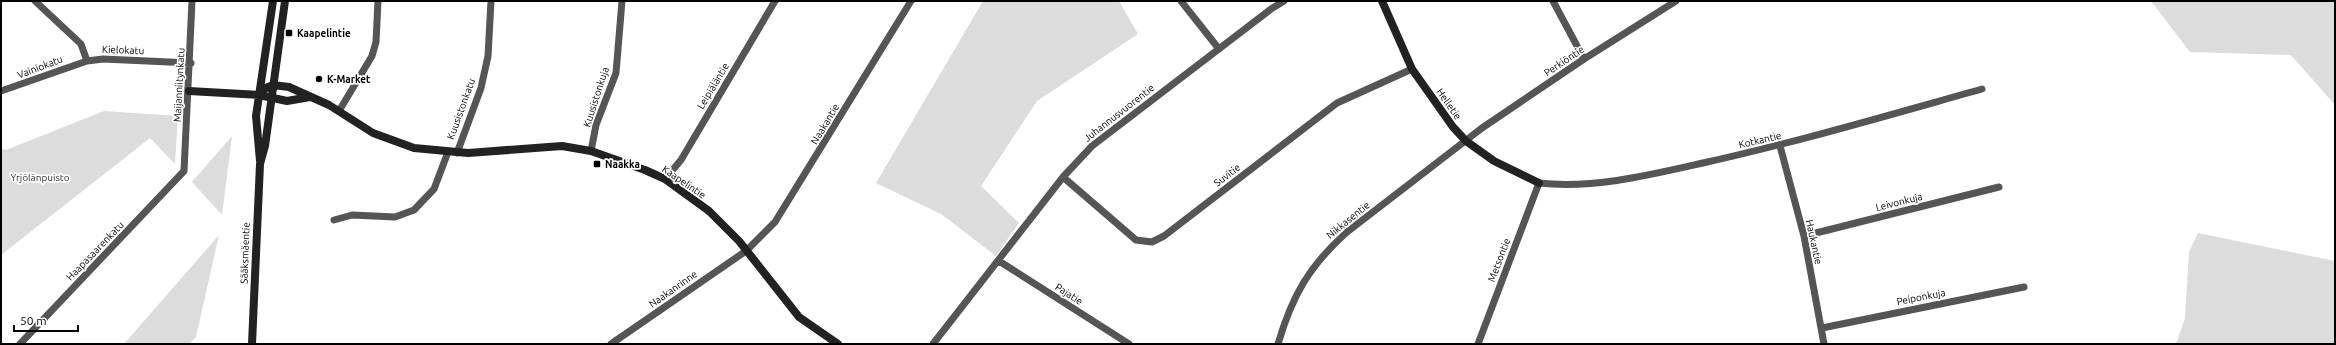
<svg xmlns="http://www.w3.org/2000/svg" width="2336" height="345" viewBox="0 0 2336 345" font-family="Ubuntu,sans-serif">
<rect width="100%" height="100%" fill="#fff"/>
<path fill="#dcdcdc" d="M983,1H1119L1138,34L1037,101L981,186L1019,223L996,256L941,214L876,183Z
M2151,1H2335V105L2291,55L2190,52Z
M104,111L178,116L175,164L150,138L1,255V149L6,150Z
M232,136L222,215L192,182Z
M2198,233L2335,261V344H2176L2185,318L2189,252Z
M219,235L196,337L189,344H124Z"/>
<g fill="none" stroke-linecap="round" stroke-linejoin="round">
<path stroke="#555" stroke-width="7" d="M35,1L81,44L87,61L103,59L191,63
M1181,1L1219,49
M1553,1L1584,59
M1,91L87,61
M339,111L372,56L376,42L378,1
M1780,146L1804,236L1824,344
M591,151L596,125L616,73L622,1
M457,153L481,88L488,56L491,1
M1063,177L1136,240L1152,242L1164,236L1337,103L1412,69
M665,179L681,160L775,1
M334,220L352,215L395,217L414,210L434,189L448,152
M1804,236L1999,187
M999,261L1129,344
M1822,328L2024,287
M20,344L184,171L192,1
M611,344L746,251L775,222L911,1
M933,344L1063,177L1092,146L1271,9L1284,1
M1278,344C1292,296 1309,266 1347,232L1482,128L1584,59L1676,1
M1478,344L1539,183C1593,189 1650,175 1703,163C1797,142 1889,115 1982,89"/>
<path stroke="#222" stroke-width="8" d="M1382,1L1412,69L1453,127L1466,141L1494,161L1539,183
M189,91L259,95L287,101L310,97
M259,95L266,88L273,85L289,87L329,105L373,133L414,148L468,153L562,146L591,151L645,170L665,179L709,211L739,241L799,317L838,344
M260,161L256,116L273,1
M252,344L260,164L265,146L285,1"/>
</g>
<g fill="#000" stroke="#fff" stroke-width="1.5">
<rect x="285" y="29" width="8" height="8" rx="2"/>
<circle cx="319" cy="79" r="4"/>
<rect x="593" y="160" width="8" height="8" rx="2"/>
</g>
<g text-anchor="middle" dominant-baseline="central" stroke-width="3.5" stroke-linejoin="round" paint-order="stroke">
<g font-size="10" font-weight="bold" fill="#000" stroke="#fff" text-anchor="start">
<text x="297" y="33">Kaapelintie</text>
<text x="327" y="79">K-Market</text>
<text x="605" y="164">Naakka</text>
</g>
<g font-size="10" fill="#000" stroke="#fff">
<text transform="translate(123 50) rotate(2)">Kielokatu</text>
<text transform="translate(1564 61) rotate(-34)">Perkiöntie</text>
<text transform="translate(40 67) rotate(-21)">Vainiokatu</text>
<text transform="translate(179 85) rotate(-87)">Maijanniitynkatu</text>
<text transform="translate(713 86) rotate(-59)">Leipiäläntie</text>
<text transform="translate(596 97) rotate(-72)">Kuusistonkuja</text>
<text transform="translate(1449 104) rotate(55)">Helletie</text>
<text transform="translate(461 109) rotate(-70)">Kuusistonkatu</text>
<text transform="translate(1119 113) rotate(-38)">Juhannusvuorentie</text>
<text transform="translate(825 124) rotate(-59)">Naakantie</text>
<text transform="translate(1760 140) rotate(-13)">Kotkantie</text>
<text transform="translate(1227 175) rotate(-38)">Suvitie</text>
<text transform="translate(684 182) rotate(34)">Kaapelintie</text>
<text transform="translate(1899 202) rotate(-14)">Leivonkuja</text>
<text transform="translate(1348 220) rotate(-39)">Nikkasentie</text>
<text transform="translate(1814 242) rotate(78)">Haukantie</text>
<text transform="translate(95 251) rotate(-46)">Haapasaarenkatu</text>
<text transform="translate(245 253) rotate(-88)">Sääksmäentie</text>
<text transform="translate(1499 260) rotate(-69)">Metsontie</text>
<text transform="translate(673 289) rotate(-35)">Naakanrinne</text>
<text transform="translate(1069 294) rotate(33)">Pajatie</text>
<text transform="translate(1921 297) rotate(-11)">Peiponkuja</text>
</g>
<g font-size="10" fill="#333" stroke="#fff">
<text x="40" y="177">Yrjölänpuisto</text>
</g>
</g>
<rect width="2336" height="345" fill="none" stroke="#000000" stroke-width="4"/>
<path d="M14 325v6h64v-6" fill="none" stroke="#000000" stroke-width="2"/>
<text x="20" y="325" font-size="12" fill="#000000" stroke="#ffffff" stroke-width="3" paint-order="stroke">50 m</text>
</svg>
